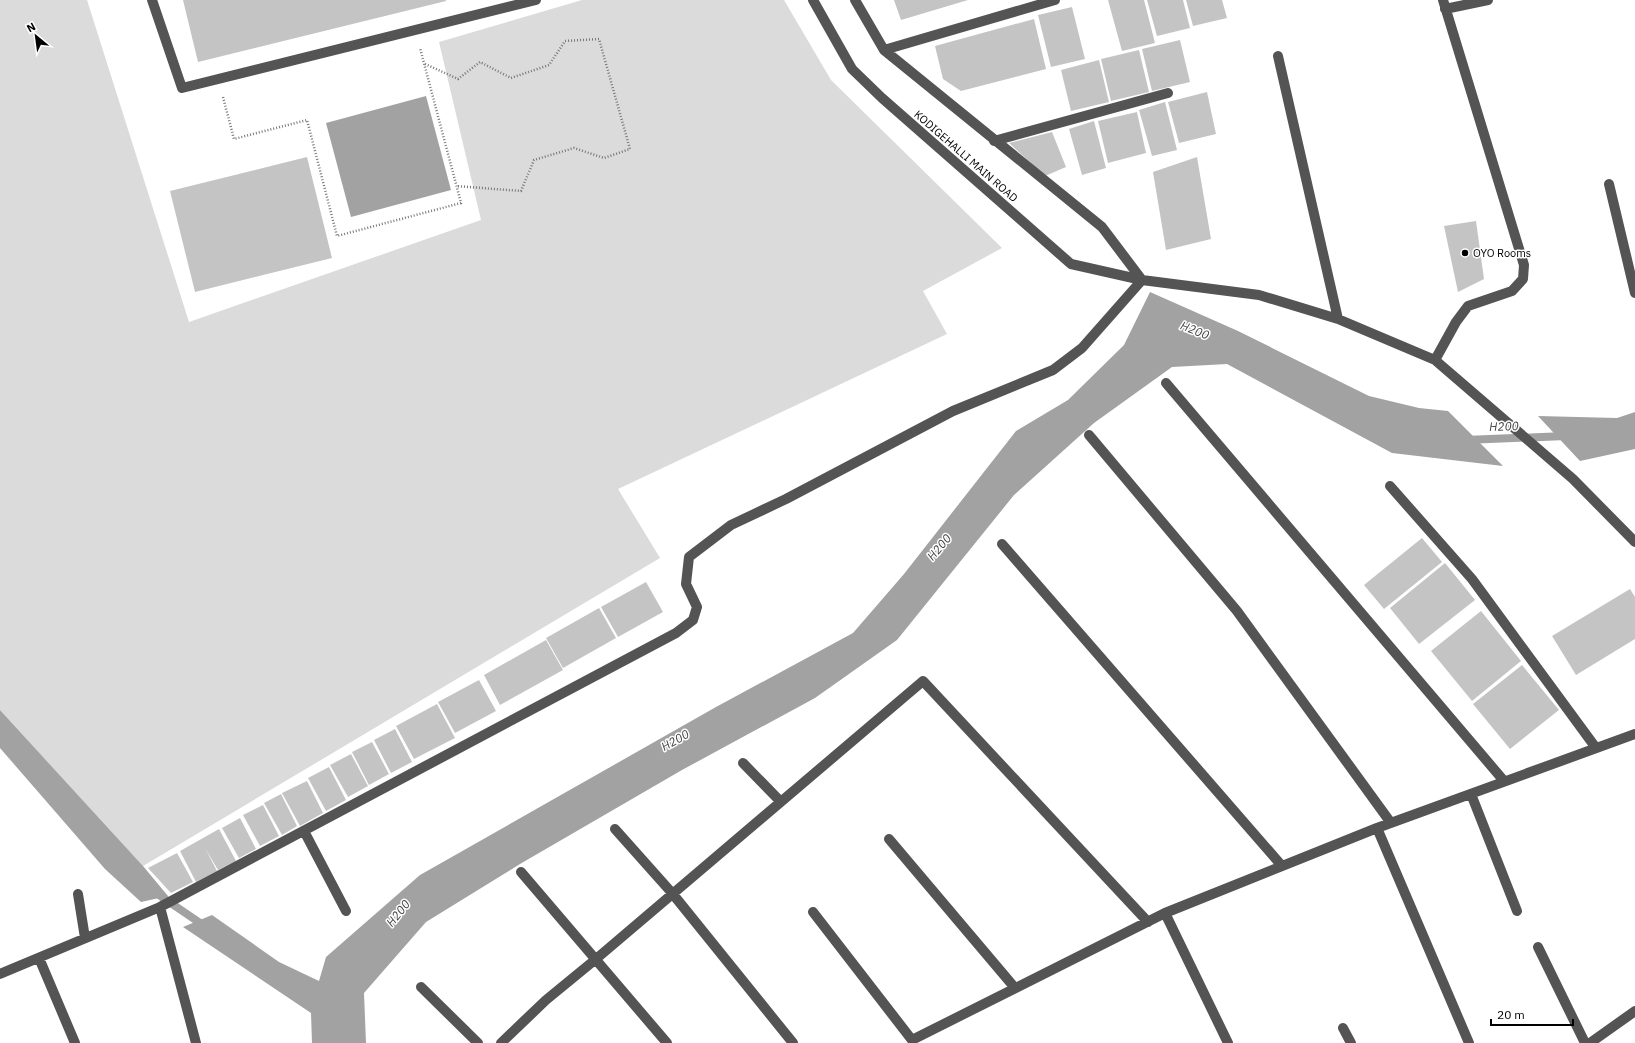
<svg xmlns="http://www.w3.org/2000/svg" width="1635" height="1043" viewBox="0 0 1635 1043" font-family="'IBM Plex Sans',sans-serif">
<rect width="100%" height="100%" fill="#fff"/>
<path fill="#dbdbdb" d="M0,0H87L189,322L481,220L439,42L582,0H784L831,80L1002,248L923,291L947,334L618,489L660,558L143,866L0,710Z"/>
<path fill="#a2a2a2" d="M426,96L451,190L351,217L326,123Z
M1150,292L1238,331L1369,396L1419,408L1448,411L1503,466L1392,453L1227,364L1172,367L1094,423L1014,495L897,640L815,698L682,770L520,864L426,922L364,993L366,1043H312L311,1013L183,927L212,915L279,962L319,981L326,957L420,875L716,707L853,633L904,574L1016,431L1068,400L1124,345Z
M1635,412V449L1580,461L1538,416L1617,418Z
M0,710L143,866L168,896L141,902L105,869L0,748Z"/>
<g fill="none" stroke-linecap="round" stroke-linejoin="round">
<path stroke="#a2a2a2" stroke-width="8" d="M1465,440L1566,436
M153,891L206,927"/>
</g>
<path fill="#c4c4c4" d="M183,0H446V1L198,62Z
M894,0H968L901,20Z
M1108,0H1144L1155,43L1122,51Z
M1147,0H1183L1190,28L1157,36Z
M1186,0H1222L1227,18L1193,26Z
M1072,7L1085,59L1051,67L1038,15Z
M1034,19L1046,69L961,91L943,79L935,46Z
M1180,40L1190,82L1152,91L1142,49Z
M1139,50L1149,92L1111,101L1101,59Z
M1099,60L1109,102L1071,111L1061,70Z
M1207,92L1216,134L1179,143L1168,102Z
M1165,102L1177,150L1152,156L1139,110Z
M1137,112L1146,153L1108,163L1098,121Z
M1094,121L1106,168L1082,175L1069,129Z
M1052,132L1066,167L1045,176L1009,143Z
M307,157L332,258L195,292L170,191Z
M1197,157L1211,239L1166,250L1153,172Z
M1476,221L1484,279L1458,292L1444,226Z
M1422,538L1442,562L1384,609L1364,585Z
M1445,563L1475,600L1419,644L1390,608Z
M646,582L663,612L618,637L601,607Z
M1630,589L1635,597V639L1576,675L1552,636Z
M599,608L616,638L563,668L546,638Z
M1481,611L1521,661L1472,701L1431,651Z
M546,640L563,670L500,705L484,675Z
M1522,665L1559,710L1510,749L1473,704Z
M479,680L496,711L455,733L438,702Z
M437,704L455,738L414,759L396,726Z
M395,729L412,762L391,773L374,740Z
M372,742L389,774L369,785L352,752Z
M351,754L368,786L348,797L330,765Z
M329,767L346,800L326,811L308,778Z
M307,781L323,813L300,826L282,793Z
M281,794L297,826L282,835L264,803Z
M263,805L279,836L260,846L243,815Z
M240,818L256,849L239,858L222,828Z
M219,829L236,861L218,870L205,848L217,871L196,882L180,851Z
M177,853L193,882L171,893L148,868Z"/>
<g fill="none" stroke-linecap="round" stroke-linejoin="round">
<path stroke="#767676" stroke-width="2.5" stroke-dasharray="1 2" stroke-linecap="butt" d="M425,64L458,79L480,62L511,78L549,65L565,41L599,39L630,149L604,158L574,148L534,160L521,191L456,186
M223,97L234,139L307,120L337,236L461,203L420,48"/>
<path stroke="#545454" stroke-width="10" d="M152,0L182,88L536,0
M813,0L852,69L882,98L1071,264L1142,280L1259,295L1338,319L1435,360L1573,479L1635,542
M855,0L884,50L1102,227L1142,280
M1445,9L1488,0
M884,50L1055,0
M1278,56L1338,319
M994,141L1168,93
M1609,184L1635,293
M1435,360L1456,322L1468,306L1512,291L1523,279L1524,265L1443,0
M1166,383L1504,781
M1089,435L1237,611L1391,823
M1390,486L1472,579L1596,748
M1002,544L1282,866
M743,763L780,801
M1471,794L1517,911
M1377,828L1469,1043
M615,829L672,893L793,1043
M304,831L346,911
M889,839L1015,988
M521,872L667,1043
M78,894L85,938
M160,907L196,1043
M813,912L912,1040L1165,913L1377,828L1635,734
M1165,913L1228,1043
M1538,947L1585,1043
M39,958L75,1043
M0,974L160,907L676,633L693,620L697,607L686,584L689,557L731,525L786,499L953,411L1053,370L1082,348L1142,280
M421,987L478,1043
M1343,1028L1351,1043
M501,1043L546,1000L596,959L923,681L1148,922
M1590,1043L1635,1011"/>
</g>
<circle fill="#000" stroke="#fff" stroke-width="1.5" cx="1465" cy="253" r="4"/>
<g text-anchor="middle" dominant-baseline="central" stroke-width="3" stroke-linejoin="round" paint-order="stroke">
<g font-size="11" fill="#000" stroke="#fff">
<text transform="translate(966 156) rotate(41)">KODIGEHALLI MAIN ROAD</text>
</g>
<g font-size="11" fill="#000" stroke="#fff" text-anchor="start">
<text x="1473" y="253">OYO Rooms</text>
</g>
<g font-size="12" font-style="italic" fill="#434343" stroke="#fff">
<text transform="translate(1195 330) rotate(21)">H200</text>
<text transform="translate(1504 426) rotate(-2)">H200</text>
<text transform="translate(939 547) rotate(-50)">H200</text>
<text transform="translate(675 740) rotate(-30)">H200</text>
<text transform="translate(398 913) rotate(-51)">H200</text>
</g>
</g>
<g transform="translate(36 36) rotate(331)" stroke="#ffffff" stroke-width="3" paint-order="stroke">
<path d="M0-3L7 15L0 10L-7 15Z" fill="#000000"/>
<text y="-6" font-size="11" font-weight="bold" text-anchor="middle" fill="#000000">N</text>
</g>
<path d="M1491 1019v6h82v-6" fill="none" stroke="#000000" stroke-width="2"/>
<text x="1497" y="1019" font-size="12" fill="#000000" stroke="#ffffff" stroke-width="3" paint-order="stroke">20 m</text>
</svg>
